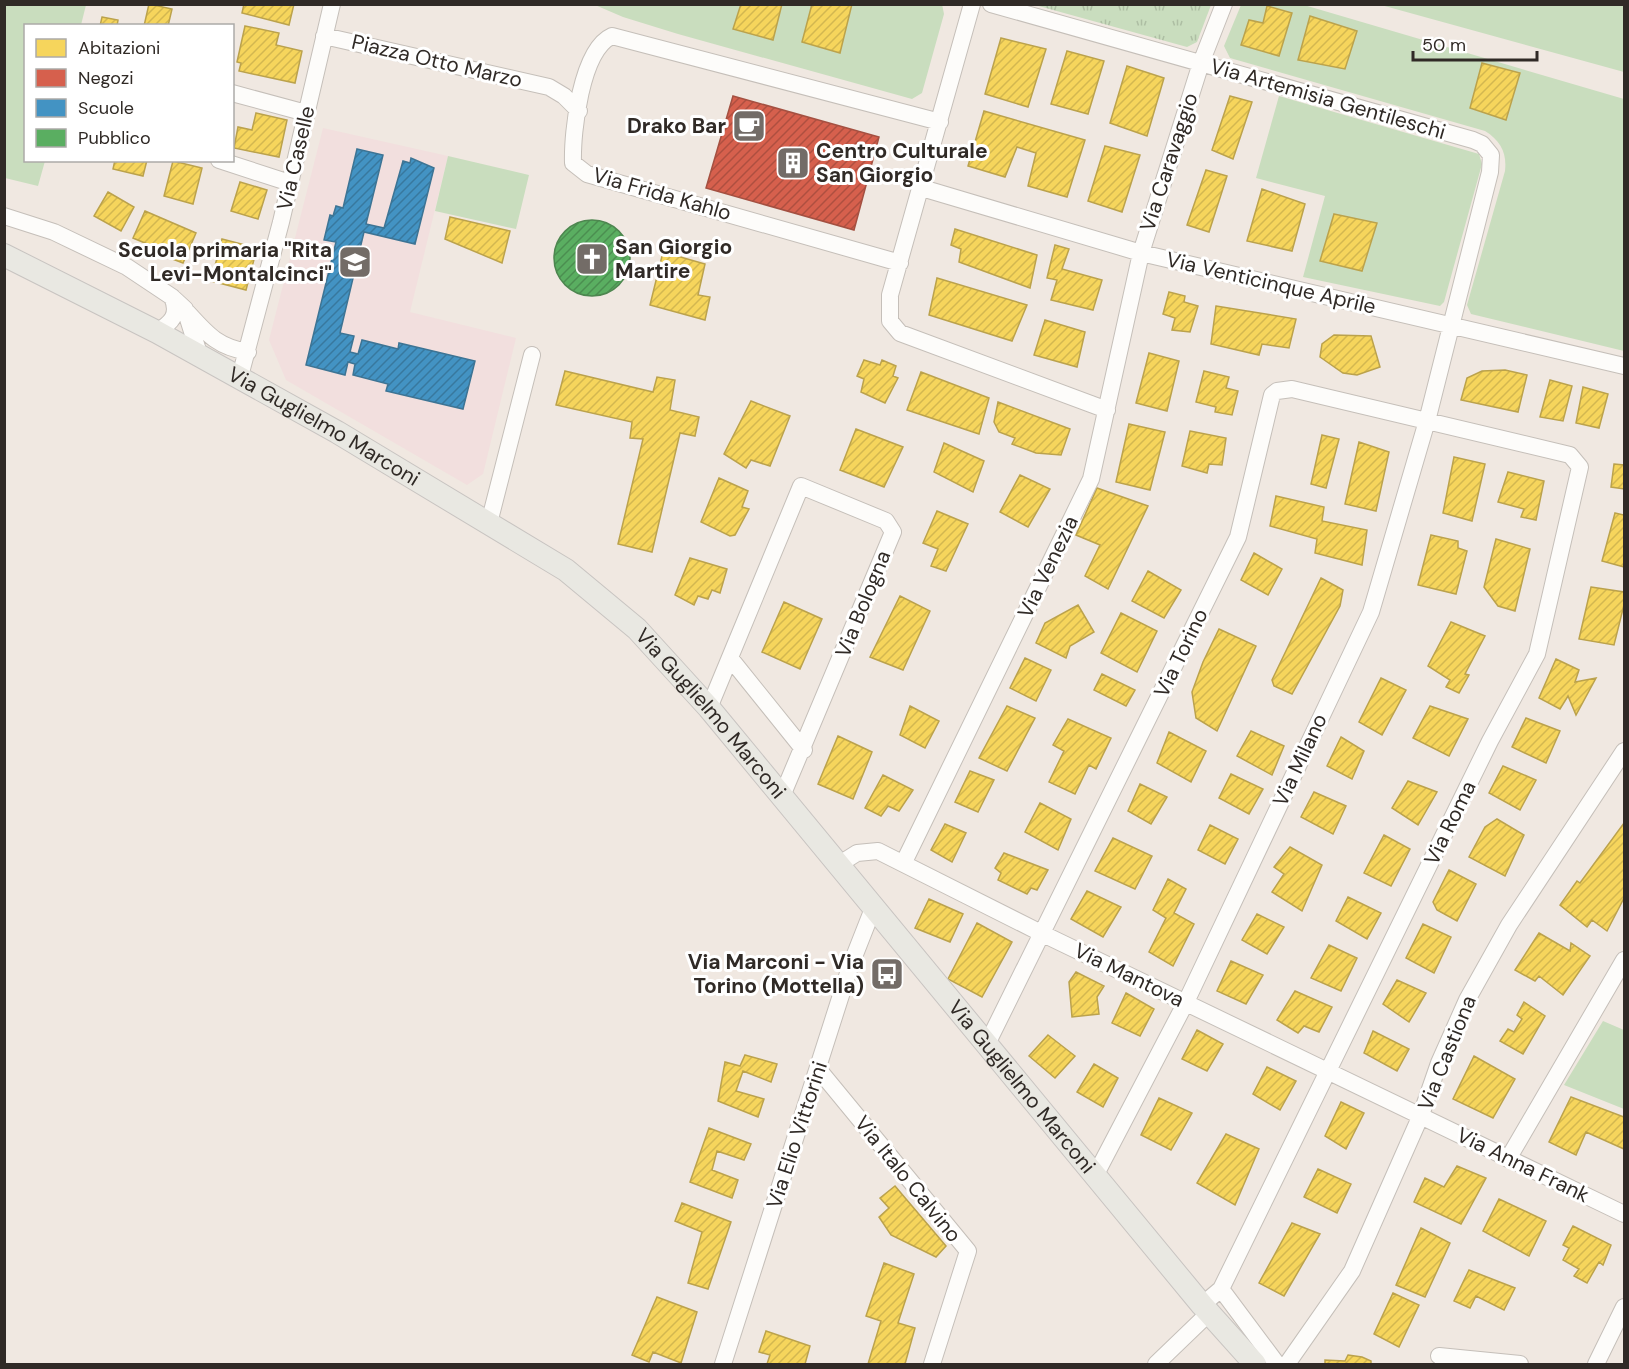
<svg xmlns="http://www.w3.org/2000/svg" width="1629" height="1369" viewBox="0 0 1629 1369" font-family="'DM Sans',sans-serif">
	<style>
		.education { fill: #f2dfde }
		.grass { fill: #c9ddbe }
		.park { fill: url(#park-tufts) }
		.homes { fill: url(#homes-hatch); stroke: #bba24c; stroke-width: 1.5 }
		.shops { fill: url(#shops-hatch); stroke: #a45041; stroke-width: 1.5 }
		.schools { fill: url(#schools-hatch); stroke: #3d7494; stroke-width: 1.5 }
		.public { fill: url(#public-hatch); stroke: #4d864f; stroke-width: 1.5 }
		.lines { fill: none; stroke-linecap: round; stroke-linejoin: round }
		.minor-casing { stroke: #c5bfb9; stroke-width: 18 }
		.major-casing { stroke: #c8c4c1; stroke-width: 24 }
		.minor { stroke: #fdfcfa; stroke-width: 16 }
		.major { stroke: #e9e8e2; stroke-width: 22 }
		.labels { text-anchor: middle; stroke-width: 6; stroke-linejoin: round; paint-order: stroke }
		.street-label { font-size: 21px; fill: #302a26; stroke: #fff }
		.poi-label { font-size: 21px; font-weight: bold; fill: #302a26; stroke: #fff; text-anchor: end }
	</style>
	<defs>
		<pattern id="park-tufts" width="24" height="20" patternUnits="userSpaceOnUse" patternTransform="scale(1.5)"><rect width="24" height="20" fill="#c9ddbe"/><path d="M3 7l-1-3M5 7V3M7 7l1-3M15 17l-1-3M17 17v-4M19 17l1-3" fill="none" stroke="#adbea3"/></pattern>
		<pattern id="homes-hatch" width="6" height="6" patternUnits="userSpaceOnUse" patternTransform="scale(1.5)"><rect width="6" height="6" fill="#f6d55c"/><path d="M-1 1l2-2M0 6l6-6M5 7l2-2" fill="none" stroke="#d3b750"/></pattern>
		<pattern id="shops-hatch" width="6" height="6" patternUnits="userSpaceOnUse" patternTransform="scale(1.5)"><rect width="6" height="6" fill="#d6604d"/><path d="M-1 1l2-2M0 6l6-6M5 7l2-2" fill="none" stroke="#ae4f40"/></pattern>
		<pattern id="schools-hatch" width="6" height="6" patternUnits="userSpaceOnUse" patternTransform="scale(1.5)"><rect width="6" height="6" fill="#4393c3"/><path d="M-1 1l2-2M0 6l6-6M5 7l2-2" fill="none" stroke="#38789e"/></pattern>
		<pattern id="public-hatch" width="6" height="6" patternUnits="userSpaceOnUse" patternTransform="scale(1.5)"><rect width="6" height="6" fill="#5aae61"/><path d="M-1 1l2-2M0 6l6-6M5 7l2-2" fill="none" stroke="#4b8e50"/></pattern>
	</defs>
	<rect width="100%" height="100%" fill="#f0e8e1"/>
	<path class="education" d="M323,128L448,156L410,312L516,338L483,474L467,485L286,380L269,340Z"/>
	<path class="grass" d="M942,4L944,14L922,93L912,99L678,34L623,17L595,5Z
		M4,5H86L81,25L26,26V160L45,161L38,186L5,178Z
		M1241,5H1304L1624,99V351L1471,314L1467,305L1505,171C1507,153 1501,141 1485,131L1230,58L1224,46Z
		M1381,5H1624V72Z
		M1279,96L1479,154L1482,164L1444,302L1440,306L1303,277L1325,196L1256,178Z
		M448,156L529,175L516,229L435,211Z
		M1603,1021L1624,1030V1109L1564,1085Z"/>
	<path class="park" d="M1035,5H1211L1197,42L1187,47Z"/>
	<path class="homes" d="M149,4L172,9L168,26H144Z
		M244,4H294L289,25L242,13Z
		M741,4H782L773,40L733,29Z
		M812,4H852L840,53L802,42Z
		M1267,6L1292,13L1279,56L1241,45L1249,20L1263,23Z
		M1310,16L1357,31L1345,69L1298,60Z
		M102,17L118,20L117,26H100Z
		M245,26L279,33L276,45L302,51L295,83L239,71L241,63L237,62Z
		M1001,38L1046,49L1028,107L985,94Z
		M1067,51L1104,61L1088,114L1051,104Z
		M1482,63L1520,73L1506,120L1470,108Z
		M1127,66L1164,78L1147,136L1110,123Z
		M1230,96L1252,102L1233,159L1212,150Z
		M984,111L1085,140L1067,197L1028,186L1036,153L1017,147L1005,177L968,166Z
		M256,113L287,120L279,157L234,148L238,127L252,130Z
		M1105,146L1140,155L1122,212L1088,201Z
		M115,160H147L143,176L113,169Z
		M173,161L202,168L193,204L164,196Z
		M1206,170L1227,176L1209,232L1187,225Z
		M240,182L267,190L258,219L231,211Z
		M1262,189L1305,204L1292,251L1247,241Z
		M108,192L134,207L121,231L94,216Z
		M145,211L196,233L183,263L162,255L164,251L133,238Z
		M1334,214L1377,223L1362,271L1320,261Z
		M450,217L510,231L502,263L445,239Z
		M955,229L1037,255L1030,288L959,262L961,249L951,245Z
		M222,239L257,248L246,290L211,281Z
		M1055,245L1069,249L1062,269L1102,280L1093,310L1051,300L1057,280L1047,278Z
		M663,252L705,264L698,295L710,297L705,320L650,305Z
		M937,278L1027,305L1012,341L929,315Z
		M1169,292L1185,296L1184,302L1198,306L1190,332L1172,330L1175,318L1163,314Z
		M1216,306L1296,319L1289,348L1262,344L1259,355L1211,344Z
		M1045,320L1085,332L1077,367L1034,355Z
		M1334,335L1371,336L1380,367L1357,375L1343,373L1320,357L1322,344Z
		M1149,353L1179,361L1167,411L1136,403Z
		M864,360L880,365L882,360L896,366L893,376L898,378L885,403L861,392L864,379L857,376Z
		M1505,370L1527,375L1518,412L1461,400L1467,378L1482,371Z
		M565,371L653,392L657,377L675,380L670,410L699,417L695,436L680,433L652,552L618,544L643,439L630,438L632,422L556,405Z
		M1204,371L1229,377L1226,388L1238,391L1232,415L1215,412L1216,407L1196,402Z
		M921,372L989,398L979,434L907,410Z
		M1550,380L1572,386L1563,421L1540,417Z
		M1583,387L1608,394L1599,428L1576,423Z
		M751,401L790,416L770,466L751,460L746,468L724,454Z
		M998,402L1070,429L1061,455L1036,453L1012,444L1015,438L999,432L994,422Z
		M1129,424L1165,432L1150,490L1116,482Z
		M856,429L903,447L884,487L840,470Z
		M1190,431L1226,438L1222,465L1209,464L1207,473L1182,466Z
		M1322,435L1339,439L1326,488L1311,484Z
		M1359,442L1389,452L1376,511L1345,504Z
		M944,443L984,461L973,492L934,472Z
		M1454,457L1485,464L1472,521L1443,513Z
		M1614,464L1624,465V489L1611,487Z
		M1508,472L1544,481L1536,520L1521,517L1524,509L1498,502Z
		M1020,475L1050,489L1028,527L1000,512Z
		M719,478L748,491L742,507L749,509L735,535L730,536L701,522Z
		M1097,488L1148,506L1108,589L1085,576L1100,545L1076,535Z
		M1276,496L1324,507L1322,521L1367,530L1362,565L1315,553L1317,539L1270,526Z
		M937,511L968,524L946,571L931,566L938,549L923,543Z
		M1615,513L1624,515V567L1602,561Z
		M1431,535L1458,541V548L1467,551L1456,594L1418,585Z
		M1496,539L1530,549L1515,611L1498,606L1484,587Z
		M1254,553L1282,569L1268,595L1241,580Z
		M690,558L727,569L720,593L712,590L708,599L698,596L694,605L675,595Z
		M1148,571L1181,590L1164,618L1132,601Z
		M1321,578L1343,590L1340,606L1292,694L1274,686L1272,680Z
		M1591,587L1624,592V605L1614,645L1579,639Z
		M900,596L930,611L903,670L870,657Z
		M784,602L822,619L800,669L762,652Z
		M1078,605L1094,632L1070,646L1066,658L1036,643L1045,623Z
		M1121,613L1157,631L1137,672L1101,653Z
		M1451,622L1485,636L1465,674L1469,675L1459,693L1446,687L1450,680L1428,666Z
		M1219,629L1256,646L1217,731L1196,718L1192,692L1203,662Z
		M1025,658L1051,670L1036,701L1010,688Z
		M1556,659L1579,670L1575,682L1596,678L1576,715L1568,696L1560,709L1539,698Z
		M1102,674L1135,690L1126,706L1094,690Z
		M1381,678L1406,690L1382,735L1359,722Z
		M910,706L939,721L925,748L900,735Z
		M1007,706L1035,718L1007,771L979,758Z
		M1430,706L1468,719L1449,756L1413,738Z
		M1526,718L1560,731L1546,763L1512,747Z
		M1068,719L1111,738L1096,769L1089,765L1075,794L1049,782L1064,751L1053,745Z
		M1251,731L1284,746L1272,775L1237,756Z
		M1169,732L1206,751L1191,782L1157,763Z
		M838,736L872,752L853,799L818,784Z
		M1341,737L1364,751L1352,779L1327,766Z
		M1503,766L1536,780L1520,810L1489,793Z
		M970,771L994,780L978,812L955,802Z
		M1231,774L1263,789L1249,814L1219,798Z
		M883,775L913,790L899,811L888,806L881,816L865,808Z
		M1408,781L1437,792L1418,825L1392,808Z
		M1140,784L1167,797L1151,824L1128,811Z
		M1314,792L1346,806L1333,834L1301,817Z
		M1040,803L1071,819L1058,850L1025,832Z
		M1497,819L1524,835L1505,876L1469,857L1485,827Z
		M1624,823V898L1607,931L1592,920L1587,927L1560,905L1577,881L1580,883Z
		M945,824L966,833L952,862L931,850Z
		M1210,825L1238,839L1225,864L1198,850Z
		M1384,835L1410,849L1391,886L1364,873Z
		M1113,838L1152,856L1135,889L1095,871Z
		M1290,847L1322,865L1302,911L1272,892L1284,874L1274,867Z
		M1004,853L1048,870L1037,890L1031,888L1027,894L998,880L1001,873L995,868Z
		M1449,870L1476,884L1457,921L1437,910L1433,902Z
		M1168,879L1186,889L1174,913L1194,924L1173,966L1149,952L1166,918L1153,910Z
		M1087,891L1121,907L1103,937L1071,919Z
		M1348,897L1381,913L1367,939L1336,921Z
		M929,899L963,914L950,942L915,928Z
		M1257,914L1284,927L1267,954L1242,940Z
		M977,923L1012,942L982,997L948,979Z
		M1423,924L1451,937L1434,973L1406,958Z
		M1539,933L1570,951L1571,943L1590,956L1563,995L1539,976L1535,981L1515,970Z
		M1329,945L1357,958L1341,991L1311,978Z
		M1231,961L1263,975L1246,1004L1217,991Z
		M1076,972L1104,986L1097,997L1099,1014L1072,1017L1069,982Z
		M1397,980L1426,993L1409,1022L1383,1004Z
		M1295,991L1332,1007L1319,1032L1304,1026L1298,1033L1277,1020Z
		M1126,993L1154,1009L1140,1036L1112,1023Z
		M1524,1002L1545,1016L1523,1054L1500,1041L1508,1029L1514,1032L1522,1019L1517,1015Z
		M1197,1030L1223,1044L1207,1071L1182,1059Z
		M1373,1031L1409,1049L1397,1071L1364,1053Z
		M1048,1035L1075,1056L1055,1078L1029,1056Z
		M745,1055L777,1064L771,1082L743,1071L736,1091L764,1099L758,1117L718,1101L725,1062L740,1066Z
		M1474,1056L1515,1079L1493,1118L1453,1099Z
		M1094,1064L1118,1078L1103,1107L1077,1092Z
		M1267,1067L1296,1081L1280,1110L1253,1094Z
		M1571,1097L1624,1117V1149L1586,1132L1576,1155L1549,1142Z
		M1159,1098L1192,1113L1171,1150L1141,1135Z
		M1341,1102L1364,1113L1346,1149L1325,1136Z
		M709,1128L751,1144L744,1160L717,1151L712,1170L738,1180L732,1198L690,1182Z
		M1226,1134L1259,1149L1235,1205L1197,1183Z
		M1457,1166L1486,1178L1461,1224L1414,1202L1425,1178L1444,1187Z
		M1318,1169L1351,1184L1337,1213L1304,1197Z
		M895,1186L946,1246L936,1257L891,1235L879,1217L889,1208L880,1198Z
		M1499,1199L1546,1221L1529,1256L1483,1231Z
		M682,1203L731,1222L708,1289L688,1283L702,1232L675,1221Z
		M1292,1223L1320,1234L1284,1296L1259,1283Z
		M1573,1226L1611,1245L1603,1265L1599,1262L1587,1283L1574,1276L1579,1269L1563,1260L1569,1248L1563,1245Z
		M1421,1228L1450,1243L1425,1297L1396,1285Z
		M884,1263L914,1274L898,1323L915,1328L905,1364H868L881,1321L866,1316Z
		M1469,1270L1515,1288L1504,1310L1476,1296L1470,1308L1454,1301Z
		M1393,1293L1419,1305L1399,1347L1374,1334Z
		M657,1297L697,1312L681,1363L653,1352L649,1362L632,1355Z
		M766,1331L810,1346L805,1364H767L770,1355L759,1352Z
		M1348,1355L1362,1357L1371,1361V1364H1325V1360L1345,1361Z"/>
	<path class="shops" d="M733,96L879,137L854,230L706,188Z"/>
	<path class="schools" d="M357,149L383,155L366,224L384,228L403,161L410,163L411,158L434,168L415,244L364,232L340,333L354,336L350,352L358,354L362,340L398,349L399,343L475,361L463,409L386,391L388,384L353,375L355,364L348,362L345,375L306,365L336,242L324,240L330,215L333,216L336,206L343,208Z"/>
	<path class="public" d="M554 258a38 38 0 1 1 76 0a38 38 0 1 1-76 0Z"/>
	<g class="lines">
		<defs>
			<path id="minor" d="M972,4L890,295V321L900,333L1107,410
				M991,4L1473,140L1482,144L1491,155L1490,172L1427,421L1371,612L1186,1002L1096,1174
				M324,36L549,87L564,96L579,111
				M232,93L306,113
				M219,160L290,183
				M922,188L1141,253L1624,366
				M4,216L54,232L127,267L172,297L185,309L200,357
				M900,263L587,174L573,163C572,132 581,50 612,36L940,122
				M188,313C208,335 218,347 248,352
				M157,332C171,323 180,315 172,297
				M239,380L281,222L332,4
				M489,523L532,355
				M730,658L804,750
				M709,708L801,486L886,521L893,532L782,796
				M904,862L1091,479L1141,253L1201,63L1224,4
				M838,865L857,853L878,851L1043,934L1624,1214
				M987,1044L1238,537L1272,395L1277,391L1292,389L1570,455L1580,467L1537,654L1490,741L1221,1289L1202,1305
				M819,1070L968,1251L932,1364
				M1508,1159L1624,960
				M1221,1289L1277,1364
				M1439,1356L1520,1364
				M723,1364L850,967L874,906
				M1156,1364L1209,1313
				M1287,1364L1352,1271L1421,1115L1439,1063L1467,1000L1509,925L1624,751
				M1596,1364L1624,1307"/>
			<g id="major">
				<path id="s1" d="M4,255L157,332L337,432L566,570L637,629L709,708L1202,1305L1255,1364"/>
			</g>
		</defs>
		<use href="#minor" class="minor-casing"/>
		<use href="#major" class="major-casing"/>
		<use href="#minor" class="minor"/>
		<use href="#major" class="major"/>
	</g>
	<defs>
		<symbol id="cafe-square" viewBox="-11 -11 22 22"><rect x="-9" y="-9" width="18" height="18" rx="4" fill="#736c67" stroke="#fff"/><path d="M-5.5-4.5H6V0H3Q3 3.5 0 3.5H-2.5Q-5.5 3.5-5.5 0ZM3-3.2v2h1.7v-2ZM-6 4.5H4V6H-6Z" fill="#fff"/></symbol>
		<symbol id="building-square" viewBox="-11 -11 22 22"><rect x="-9" y="-9" width="18" height="18" rx="4" fill="#736c67" stroke="#fff"/><path d="M-4-6H4V6H1V3H-1V6H-4ZM-2.5-4.3h1.7v1.8h-1.7ZM.8-4.3h1.7v1.8H.8ZM-2.5-1h1.7V.8h-1.7ZM.8-1h1.7V.8H.8Z" fill="#fff"/></symbol>
		<symbol id="church-square" viewBox="-11 -11 22 22"><rect x="-9" y="-9" width="18" height="18" rx="4" fill="#736c67" stroke="#fff"/><path d="M-1.2-6h2.4v3.5h3.3v2.4h-3.3V6h-2.4V-.1h-3.3v-2.4h3.3Z" fill="#fff"/></symbol>
		<symbol id="school-square" viewBox="-11 -11 22 22"><rect x="-9" y="-9" width="18" height="18" rx="4" fill="#736c67" stroke="#fff"/><path d="M0-5L7-2L0 1L-7-2ZM-4 1L0 2.5L4 1V4Q0 6-4 4Z" fill="#fff"/></symbol>
		<symbol id="bus-square" viewBox="-11 -11 22 22"><rect x="-9" y="-9" width="18" height="18" rx="4" fill="#736c67" stroke="#fff"/><path d="M-5-6H5V4H4V6H2V4H-2V6H-4V4H-5ZM-3.5-4V0h7V-4ZM-3.5 1.2v1.5H-2V1.2ZM2 1.2v1.5H3.5V1.2Z" fill="#fff"/></symbol>
	</defs>
	<g fill-rule="evenodd">
		<use href="#cafe-square" x="730" y="107" width="38" height="38"/>
		<use href="#building-square" x="774" y="144" width="38" height="38"/>
		<use href="#church-square" x="573" y="240" width="38" height="38"/>
		<use href="#school-square" x="336" y="243" width="38" height="38"/>
		<use href="#bus-square" x="868" y="955" width="38" height="38"/>
	</g>
	<g class="labels">
		<g class="street-label">
			<text transform="translate(437 61) rotate(13)" y="7">Piazza Otto Marzo</text>
			<text transform="translate(1328 99) rotate(16)" y="7">Via Artemisia Gentileschi</text>
			<text transform="translate(296 158) rotate(-77)" y="7">Via Caselle</text>
			<text transform="translate(1169 162) rotate(-72)" y="7">Via Caravaggio</text>
			<text transform="translate(662 194) rotate(16)" y="7">Via Frida Kahlo</text>
			<text transform="translate(1271 283) rotate(13)" y="7">Via Venticinque Aprile</text>
			<text dy="7" stroke="none"><textPath href="#s1" startOffset="363">Via Guglielmo Marconi</textPath></text>
			<text transform="translate(1048 567) rotate(-64)" y="7">Via Venezia</text>
			<text transform="translate(863 604) rotate(-68)" y="7">Via Bologna</text>
			<text transform="translate(1181 653) rotate(-64)" y="7">Via Torino</text>
			<text dy="7" stroke="none"><textPath href="#s1" startOffset="849">Via Guglielmo Marconi</textPath></text>
			<text transform="translate(1300 760) rotate(-65)" y="7">Via Milano</text>
			<text transform="translate(1450 823) rotate(-64)" y="7">Via Roma</text>
			<text transform="translate(1129 975) rotate(26)" y="7">Via Mantova</text>
			<text transform="translate(1447 1053) rotate(-68)" y="7">Via Castiona</text>
			<text dy="7" stroke="none"><textPath href="#s1" startOffset="1335">Via Guglielmo Marconi</textPath></text>
			<text transform="translate(797 1135) rotate(-72)" y="7">Via Elio Vittorini</text>
			<text transform="translate(1523 1165) rotate(26)" y="7">Via Anna Frank</text>
			<text transform="translate(908 1179) rotate(51)" y="7">Via Italo Calvino</text>
		</g>
		<g class="poi-label">
			<text x="726" y="133">Drako Bar</text>
			<text x="816" y="158" text-anchor="start">Centro Culturale<tspan x="816" dy="24">San Giorgio</tspan></text>
			<text x="615" y="254" text-anchor="start">San Giorgio<tspan x="615" dy="24">Martire</tspan></text>
			<text x="332" y="257">Scuola primaria "Rita<tspan x="332" dy="24">Levi-Montalcinci"</tspan></text>
			<text x="864" y="969">Via Marconi - Via<tspan x="864" dy="24">Torino (Mottella)</tspan></text>
		</g>
	</g>
	<rect width="1629" height="1369" fill="none" stroke="#302a26" stroke-width="12"/>
	<rect x="24" y="24" width="210" height="138" fill="#ffffff" stroke="#acaaa8" stroke-width="1.5"/>
	<rect x="36" y="39" width="30" height="18" fill="#f6d55c" stroke="#acaaa8" stroke-width="1.5"/>
	<text x="78" y="54" font-size="18" fill="#302a26">Abitazioni</text>
	<rect x="36" y="69" width="30" height="18" fill="#d6604d" stroke="#acaaa8" stroke-width="1.5"/>
	<text x="78" y="84" font-size="18" fill="#302a26">Negozi</text>
	<rect x="36" y="99" width="30" height="18" fill="#4393c3" stroke="#acaaa8" stroke-width="1.5"/>
	<text x="78" y="114" font-size="18" fill="#302a26">Scuole</text>
	<rect x="36" y="129" width="30" height="18" fill="#5aae61" stroke="#acaaa8" stroke-width="1.5"/>
	<text x="78" y="144" font-size="18" fill="#302a26">Pubblico</text>
	<path d="M1413 51v9h124v-9" fill="none" stroke="#302a26" stroke-width="3"/>
	<text x="1422" y="51" font-size="18" fill="#302a26" stroke="#ffffff" stroke-width="4.5" paint-order="stroke">50 m</text>
</svg>
